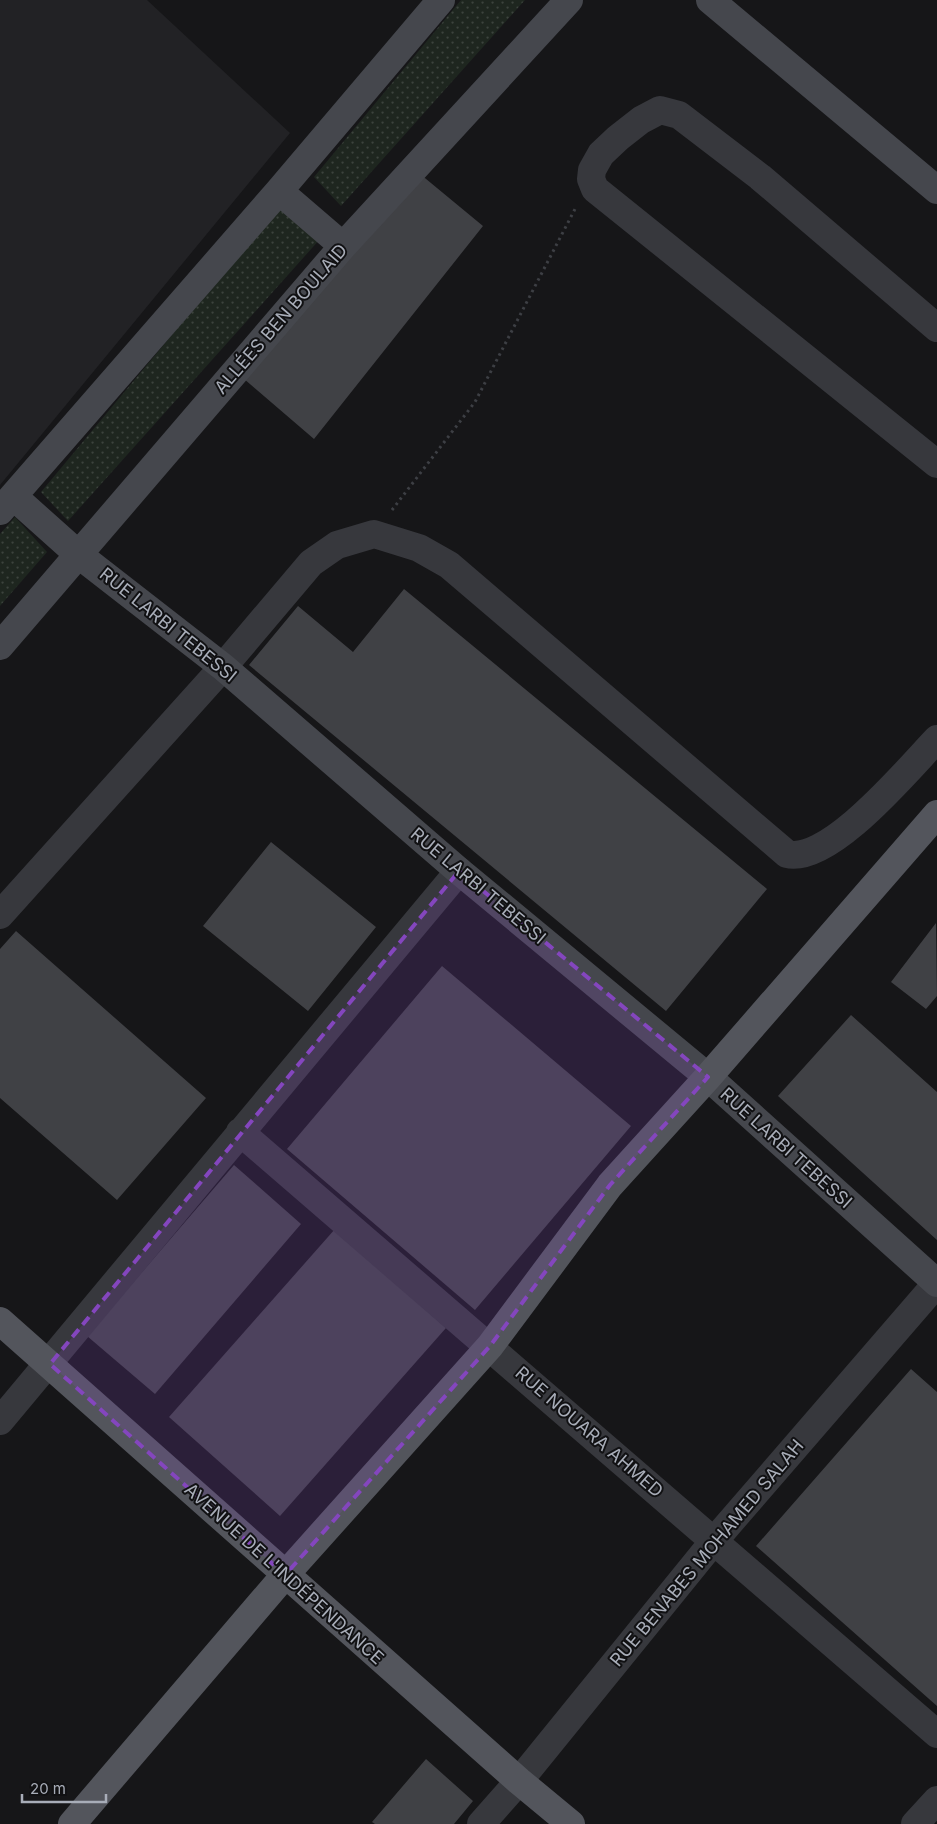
<svg xmlns="http://www.w3.org/2000/svg" width="937" height="1824" viewBox="0 0 937 1824" font-family="Inter,sans-serif">
	<style>
		.built { fill: #222225 }
		.park { fill: url(#park-dots) }
		.building { fill: #404145 }
		.lines { fill: none; stroke-linecap: round; stroke-linejoin: round }
		.path { stroke: #3d3f44; stroke-width: 3; stroke-dasharray: 2.5 4; stroke-linecap: butt }
		.street { stroke: #37383d; stroke-width: 28 }
		.secondary { stroke: #45474d; stroke-width: 28 }
		.primary { stroke: #53555c; stroke-width: 28 }
		.marked { fill: #8446be; fill-opacity: 0.2; stroke: #8446be; stroke-width: 4; stroke-dasharray: 10 6; stroke-linejoin: round }
		.labels { text-anchor: middle; stroke-width: 4; stroke-linejoin: round; paint-order: stroke }
		.street-label { font-size: 18px; fill: #a8adb8; stroke: #111113 }
	</style>
	<defs>
		<pattern id="park-dots" width="8" height="8" patternUnits="userSpaceOnUse" patternTransform="scale(1.25)"><rect width="8" height="8" fill="#1e261f"/><path d="M2 2h.1M6 6h.1" fill="none" stroke="#3c433d" stroke-width="1.8" stroke-linecap="round"/></pattern>
	</defs>
	<rect width="100%" height="100%" fill="#161618"/>
	<path class="built" d="M0,0H147L290,133L0,485Z"/>
	<path class="park" d="M461,0H525L341,206L314,177Z
		M281,204L321,238L68,521L41,492Z
		M15,517L47,552L0,606V534Z"/>
	<path class="building" d="M414,169L483,226L314,439L236,372Z
		M404,589L767,889L666,1011L249,665L298,606L353,652Z
		M271,842L376,927L308,1011L203,926Z
		M936,923L937,996L926,1009L891,982Z
		M16,931L206,1098L117,1200L0,1098V949Z
		M442,966L631,1126L475,1310L287,1149Z
		M851,1015L937,1092V1240L778,1096Z
		M234,1165L301,1224L155,1394L87,1336Z
		M335,1229L446,1328L280,1516L169,1417Z
		M911,1369L937,1392V1706L756,1546Z
		M426,1759L473,1801L454,1824H375L372,1822Z"/>
	<g class="lines">
		<path class="path" d="M392,510L475,402L575,209"/>
		<path class="street" d="M937,328L760,177L679,115L660,110L641,120L618,138L601,154L592,170L591,179L595,189L937,464
			M0,915L223,667L311,563L337,545L374,534L419,548L449,565L787,854C829,865 909,768 937,739
			M240,1132L937,1734
			M0,1421L459,871
			M481,1824L519,1781L713,1542L937,1283
			M915,1824L937,1800"/>
		<path class="secondary" d="M710,0L937,190
			M279,191L343,246
			M13,496L79,555L223,667L459,871L708,1077L937,1283
			M0,511L279,191L441,0
			M0,646L343,246L569,0"/>
		<path class="primary" d="M0,1321L519,1781L571,1824
			M72,1824L285,1575L490,1346L610,1185L708,1077L937,814"/>
	</g>
	<path class="marked" d="M459,871L708,1077L610,1185L490,1346L285,1575L50,1364Z"/>
	<g class="labels">
		<g class="street-label">
			<text transform="translate(281 319) rotate(-49)" y="6">ALLÉES BEN BOULAID</text>
			<text transform="translate(168 625) rotate(39)" y="6">RUE LARBI TEBESSI</text>
			<text transform="translate(478 886) rotate(40)" y="6">RUE LARBI TEBESSI</text>
			<text transform="translate(786 1148) rotate(42)" y="6">RUE LARBI TEBESSI</text>
			<text transform="translate(589 1432) rotate(41)" y="6">RUE NOUARA AHMED</text>
			<text transform="translate(707 1553) rotate(-50)" y="6">RUE BENABES MOHAMED SALAH</text>
			<text transform="translate(284 1574) rotate(42)" y="6">AVENUE DE L'INDÉPENDANCE</text>
		</g>
	</g>
	<path d="M22 1794v8h84v-8" fill="none" stroke="#a8adb8" stroke-width="2.5"/>
	<text x="30" y="1794" font-size="15" fill="#a8adb8" stroke="#111113" stroke-width="4" paint-order="stroke">20 m</text>
</svg>
